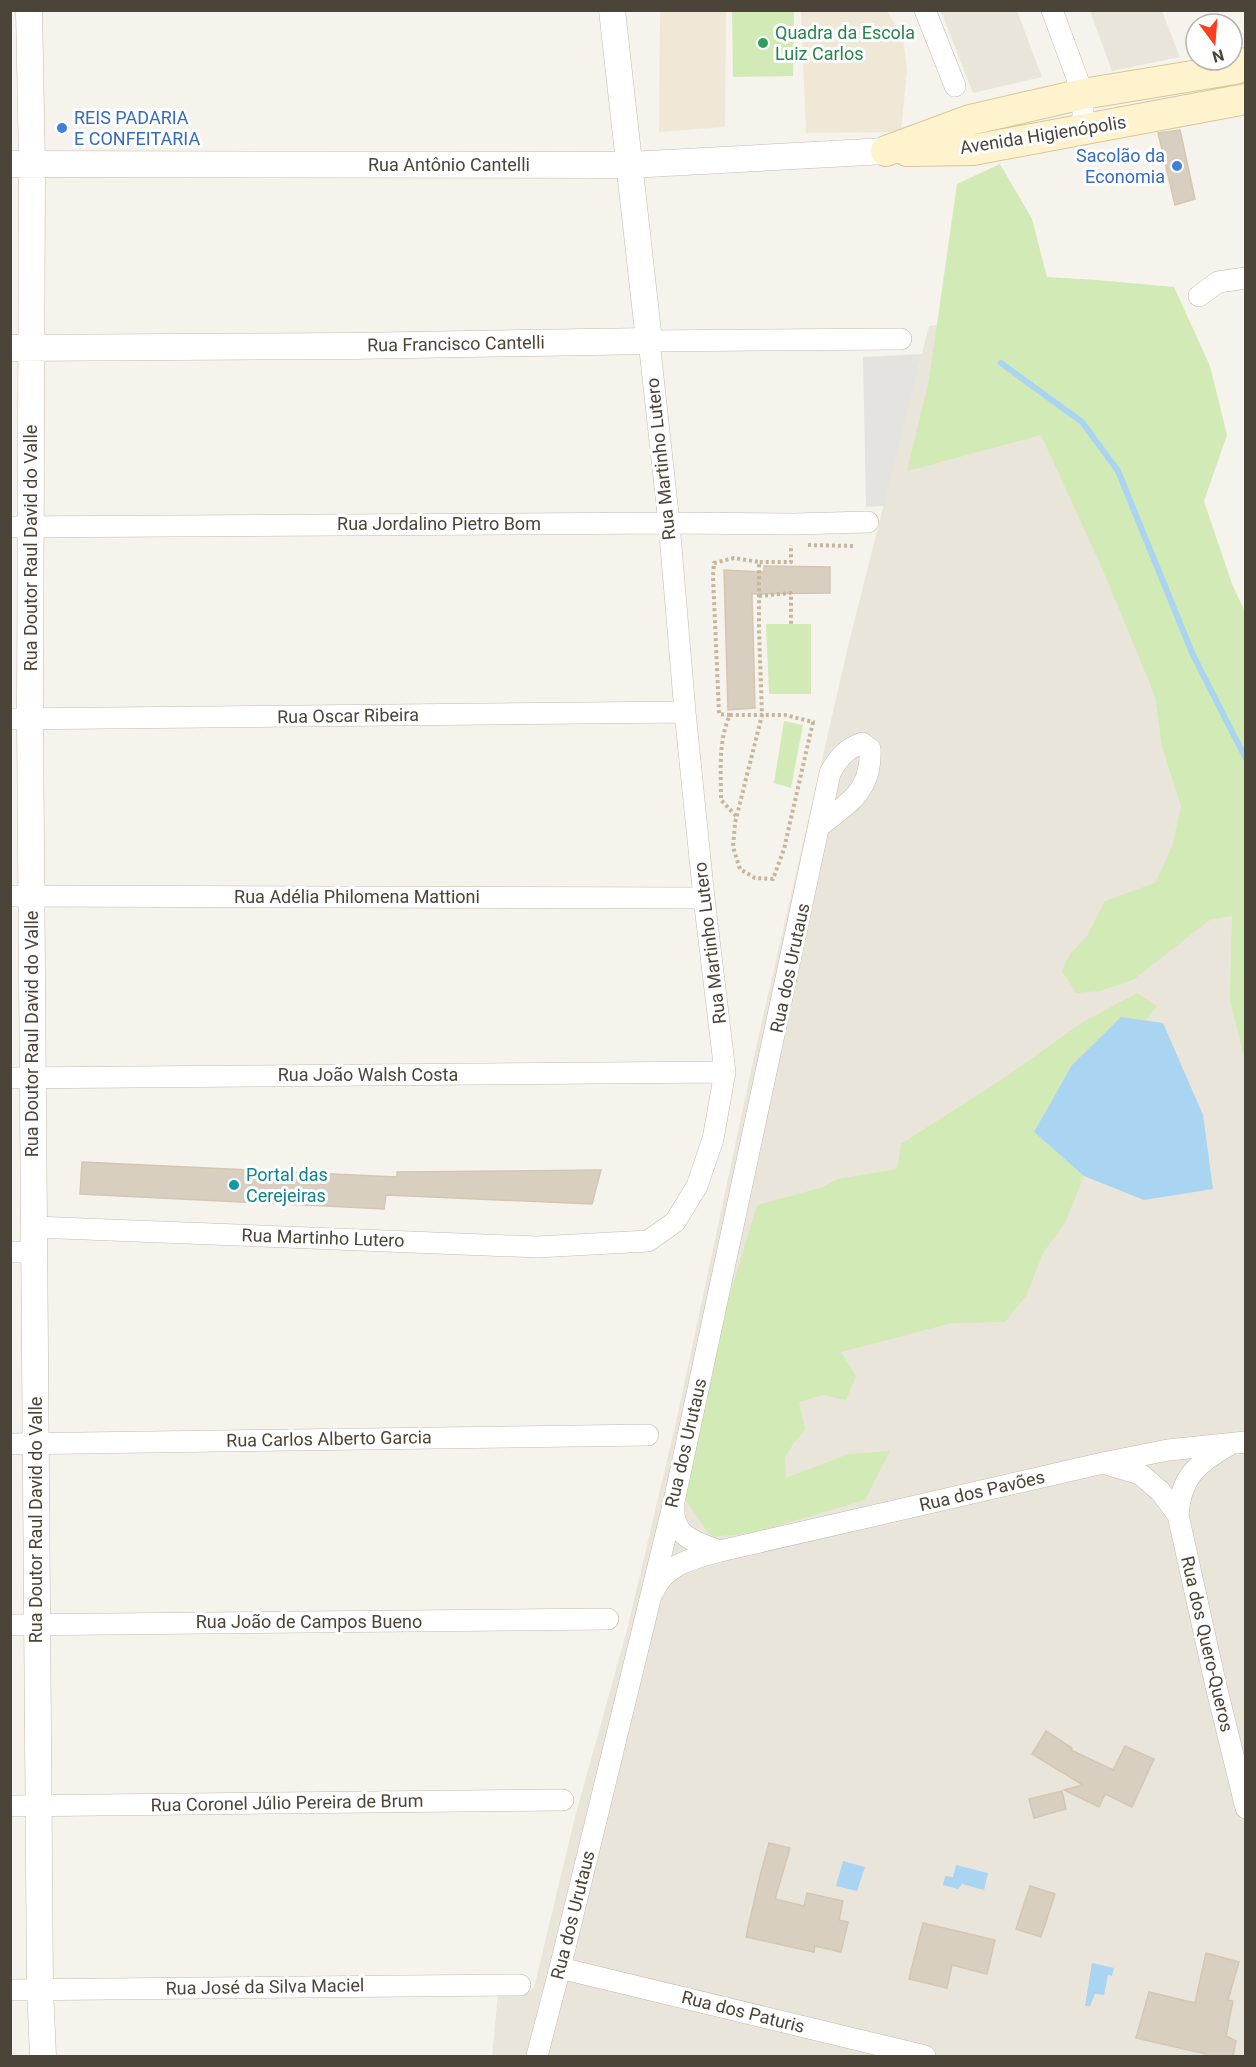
<svg xmlns="http://www.w3.org/2000/svg" width="1256" height="2067" viewBox="0 0 1256 2067" font-family="Roboto,sans-serif">
	<style>
		.residential { fill: #eae5da }
		.education { fill: #efe8d6 }
		.green { fill: #d2eab5 }
		.parking { fill: #e5e3e0 }
		.water { fill: #a9d4f2 }
		.lines { fill: none; stroke-linecap: round; stroke-linejoin: round }
		.stream { stroke: #a9d4f2; stroke-width: 6 }
		.building { fill: #d8cfc1; stroke: #d3c7b4; stroke-width: 1.5 }
		.minor-casing { stroke: #c2bbae; stroke-width: 22 }
		.tertiary-casing { stroke: #c2bbae; stroke-width: 27 }
		.secondary-casing { stroke: #d6c79b; stroke-width: 32 }
		.path { stroke: #c4b79f; stroke-width: 4; stroke-dasharray: 3 3; stroke-linecap: butt }
		.minor { stroke: #fff; stroke-width: 21 }
		.tertiary { stroke: #fff; stroke-width: 26 }
		.secondary { stroke: #fff3cd; stroke-width: 30 }
		.leisure-dot { fill: #2e9e5b; stroke: #fff; stroke-width: 2 }
		.shop-dot { fill: #3f7fe0; stroke: #fff; stroke-width: 2 }
		.culture-dot { fill: #0f9aa8; stroke: #fff; stroke-width: 2 }
		.labels { text-anchor: middle; stroke-width: 6; stroke-linejoin: round; paint-order: stroke }
		.leisure-label { font-size: 18px; fill: #27864d; stroke: #fff; text-anchor: start }
		.shop-label { font-size: 18px; fill: #366cbe; stroke: #fff; text-anchor: start }
		.street-label { font-size: 18px; fill: #4b4439; stroke: #fff }
		.culture-label { font-size: 18px; fill: #0d838f; stroke: #fff; text-anchor: start }
	</style>
	<rect width="100%" height="100%" fill="#f6f3ec"/>
	<path class="residential" d="M941,11H1017L1042,77L973,93Z
		M1090,11H1162L1180,57L1112,71Z
		M1084,306L1245,694V2056H492L498,1994H524L534,1988L575,1817L627,1630L677,1418L755,1052L849,642L929,326Z"/>
	<path class="education" d="M660,11H726L725,127L659,132Z
		M801,11H887L903,38L907,70L901,132L806,133Z"/>
	<path class="green" d="M732,11H794L793,76L733,77Z
		M1000,164L1032,219L1047,277L1097,280L1174,287L1210,366L1227,435L1204,501L1232,584L1246,614L1245,1062L1230,1000L1232,916L1211,919L1133,980L1100,991L1076,993L1062,971L1070,954L1087,936L1105,901L1155,883L1172,847L1181,806L1162,747L1155,696L1102,568L1041,435L907,471L929,380L957,184Z
		M766,624H811V694H769Z
		M784,721L803,725L791,788L774,783Z
		M1137,993L1157,1006L1146,1020L1121,1017L1072,1065L1034,1132L1084,1176L1065,1223L1043,1253L1026,1296L1005,1322L952,1323L841,1352L856,1376L846,1400L823,1395L799,1402L805,1429L793,1444L785,1458L786,1478L848,1454L890,1451L865,1500L753,1533L711,1537L683,1496L723,1318L757,1205L823,1187L837,1179L897,1169L901,1144L1007,1076L1083,1022Z"/>
	<path class="parking" d="M922,354L884,506L866,507L863,357Z"/>
	<path class="water" d="M1121,1017L1163,1023L1203,1115L1213,1189L1144,1200L1084,1176L1034,1132L1072,1065Z
		M843,1861L865,1867L857,1891L836,1886Z
		M956,1865L988,1873L984,1890L962,1884L958,1889L943,1885L945,1876L953,1877Z
		M1092,1963L1114,1968L1112,1976L1108,1975L1104,1995L1095,1994L1090,2006H1085Z"/>
	<g class="lines">
		<path class="stream" d="M1001,363L1082,422L1118,471L1193,655L1246,759"/>
	</g>
	<path class="building" d="M1180,130L1195,199L1175,205L1158,133Z
		M764,566L830,567V593L752,594L755,708L728,710L724,570L764,572Z
		M82,1162L397,1177V1172L601,1170L592,1204L386,1195L384,1209L80,1194Z
		M1046,1731L1072,1748L1071,1750L1113,1770L1125,1746L1154,1759L1132,1807L1105,1794L1099,1807L1064,1790L1083,1785L1032,1754Z
		M1062,1791L1066,1809L1034,1818L1029,1799Z
		M769,1843L790,1848L775,1899L804,1906L807,1893L843,1901L839,1920L848,1922L841,1952L815,1946L814,1952L746,1937L759,1880Z
		M1030,1886L1055,1894L1041,1937L1016,1929Z
		M923,1923L995,1940L987,1974L952,1965L947,1988L909,1979Z
		M1206,1953L1239,1962L1228,2000L1233,2001L1226,2036L1236,2041L1233,2056H1206V2054L1136,2038L1149,1992L1195,2003Z"/>
	<g class="lines">
		<defs>
			<path id="minor" d="M925,10L955,86
				M1052,10L1083,94V130
				M1199,296L1218,282L1246,278
				M10,527L669,523L794,524L868,522
				M10,719L685,712
				M10,896L704,898
				M10,1078L725,1072
				M34,1227L537,1247L648,1241L675,1222L697,1186L713,1139L725,1072L704,898L685,712L669,523L649,341L901,339
				M10,1252H34
				M10,1444L648,1435
				M1106,1464L1140,1474L1160,1491L1178,1515L1216,1686L1246,1808
				M674,1507C671,1536 697,1543 720,1551L1103,1463L1168,1450L1246,1442
				M1178,1515C1180,1478 1198,1462 1229,1445
				M654,1590C666,1564 694,1558 720,1551
				M10,1625L608,1619
				M10,1806L563,1800
				M560,1968L925,2056
				M10,1990L520,1985
				M537,2056L560,1968L675,1497L830,773C838,758 846,749 862,743L870,749C872,790 850,802 821,825"/>
			<path id="tertiary" d="M29,10L32,164L30,719L40,1989L43,2056
				M10,164L629,165L886,151
				M10,348L352,346L649,341L612,10"/>
			<path id="secondary" d="M886,151L970,120L1083,94L1235,69L1246,63
				M907,151L973,150L1246,99"/>
		</defs>
		<use href="#minor" class="minor-casing"/>
		<use href="#tertiary" class="tertiary-casing"/>
		<use href="#secondary" class="secondary-casing"/>
		<path class="path" d="M808,545L853,546
			M759,596L791,593V624
			M730,715L719,714L713,576L714,563L734,558L759,562
			M736,816L721,800C721,772 718,740 730,715H785L813,722L784,849L773,879L755,878L740,869L733,847L735,823L762,715L759,629V562H791V545"/>
		<use href="#minor" class="minor"/>
		<use href="#tertiary" class="tertiary"/>
		<use href="#secondary" class="secondary"/>
	</g>
	<circle class="leisure-dot" cx="763" cy="43" r="6"/>
	<g class="shop-dot">
		<circle cx="62" cy="128" r="6"/>
		<circle cx="1177" cy="166" r="6"/>
	</g>
	<circle class="culture-dot" cx="234" cy="1185" r="6"/>
	<g class="labels">
		<g class="leisure-label">
			<text x="775" y="39">Quadra da Escola<tspan x="775" dy="21">Luiz Carlos</tspan></text>
		</g>
		<g class="shop-label">
			<text x="74" y="124">REIS PADARIA<tspan x="74" dy="21">E CONFEITARIA</tspan></text>
			<text x="1165" y="162" text-anchor="end">Sacolão da<tspan x="1165" dy="21">Economia</tspan></text>
		</g>
		<g class="street-label">
			<text transform="translate(1043 135) rotate(-9)" y="6">Avenida Higienópolis</text>
			<text x="449" y="171">Rua Antônio Cantelli</text>
			<text transform="translate(456 344) rotate(-1)" y="6">Rua Francisco Cantelli</text>
			<text transform="translate(661 459) rotate(-96)" y="6">Rua Martinho Lutero</text>
			<text x="439" y="530">Rua Jordalino Pietro Bom</text>
			<text transform="translate(31 548) rotate(-90)" y="6">Rua Doutor Raul David do Valle</text>
			<text transform="translate(348 716) rotate(-1)" y="6">Rua Oscar Ribeira</text>
			<text x="357" y="903">Rua Adélia Philomena Mattioni</text>
			<text transform="translate(710 943) rotate(-97)" y="6">Rua Martinho Lutero</text>
			<text transform="translate(790 968) rotate(-78)" y="6">Rua dos Urutaus</text>
			<text transform="translate(32 1034) rotate(-90)" y="6">Rua Doutor Raul David do Valle</text>
			<text x="368" y="1081">Rua João Walsh Costa</text>
			<text transform="translate(323 1238) rotate(2)" y="6">Rua Martinho Lutero</text>
			<text transform="translate(329 1439) rotate(-1)" y="6">Rua Carlos Alberto Garcia</text>
			<text transform="translate(686 1443) rotate(-77)" y="6">Rua dos Urutaus</text>
			<text transform="translate(982 1491) rotate(-13)" y="6">Rua dos Pavões</text>
			<text transform="translate(36 1520) rotate(-90)" y="6">Rua Doutor Raul David do Valle</text>
			<text x="309" y="1628">Rua João de Campos Bueno</text>
			<text transform="translate(1207 1644) rotate(77)" y="6">Rua dos Quero-Queros</text>
			<text transform="translate(287 1803) rotate(-1)" y="6">Rua Coronel Júlio Pereira de Brum</text>
			<text transform="translate(573 1915) rotate(-76)" y="6">Rua dos Urutaus</text>
			<text transform="translate(265 1987) rotate(-1)" y="6">Rua José da Silva Maciel</text>
			<text transform="translate(743 2012) rotate(14)" y="6">Rua dos Paturis</text>
		</g>
		<g class="culture-label">
			<text x="246" y="1181">Portal das<tspan x="246" dy="21">Cerejeiras</tspan></text>
		</g>
	</g>
	<rect width="1256" height="2067" fill="none" stroke="#4b4439" stroke-width="24"/>
	<g transform="translate(1214 42) rotate(164)"><circle r="28" fill="#ffffff" stroke="#b7b4b0" stroke-width="1.5"/>
	<path d="M0-4.5L10 22L0 15L-10 22Z" fill="#fc3f1d"/>
	<text y="-9" font-size="16" font-weight="bold" text-anchor="middle" fill="#4b4439">N</text>
	</g>
</svg>
